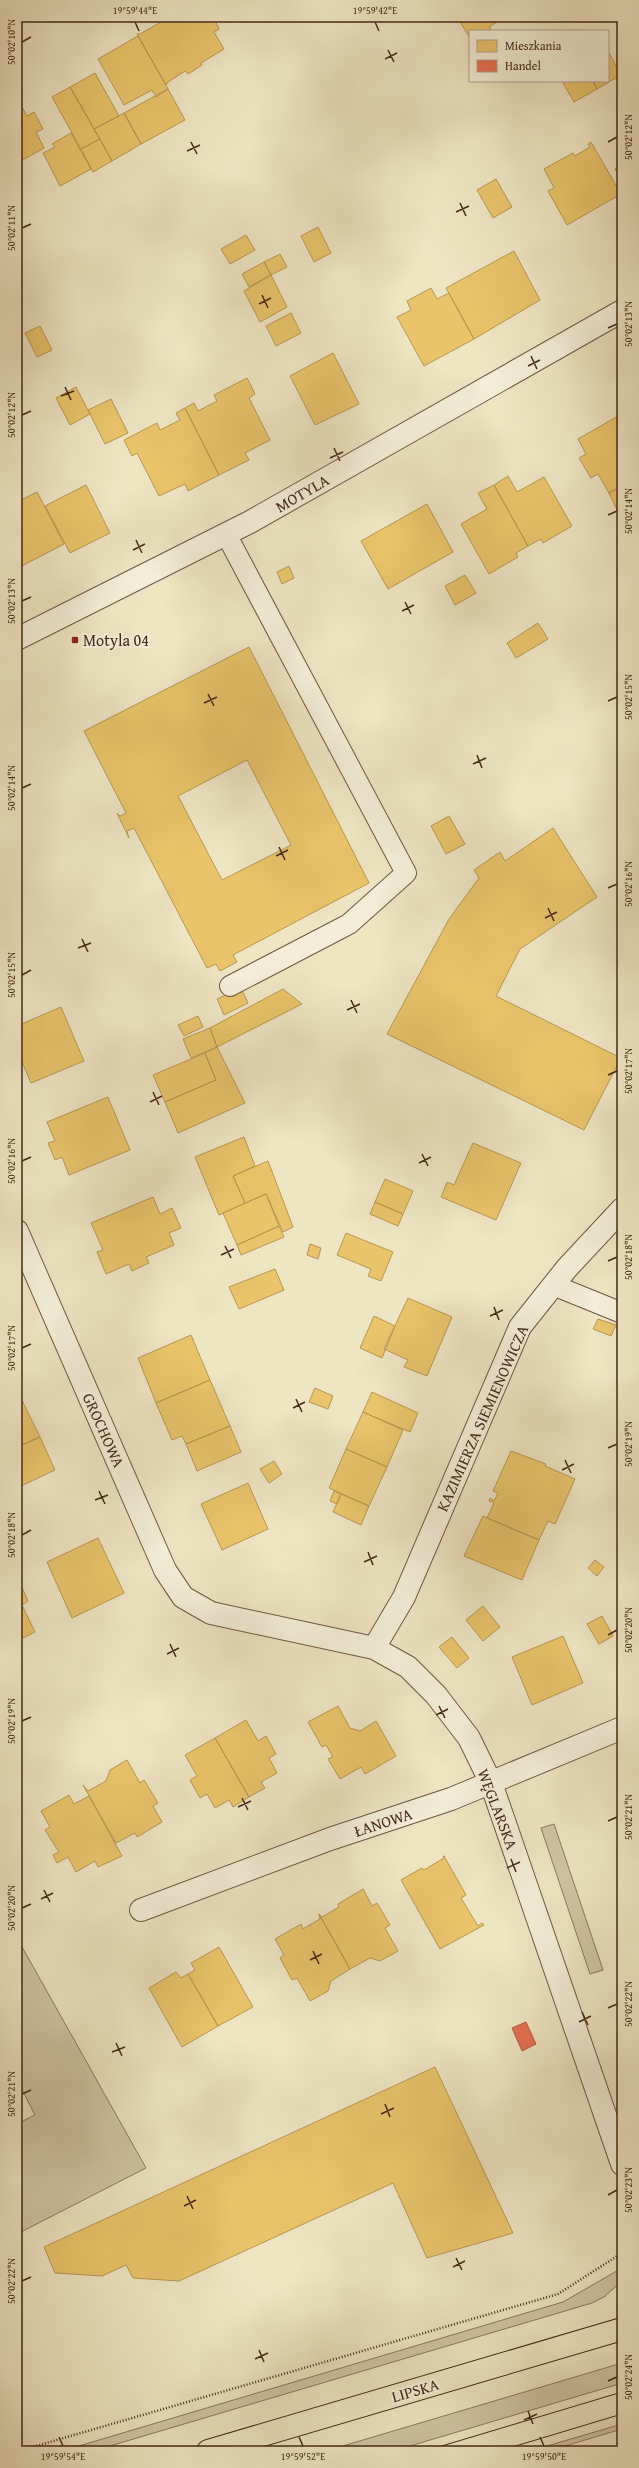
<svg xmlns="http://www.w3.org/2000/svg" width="639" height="2468" viewBox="0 0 639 2468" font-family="'Gentium Book Plus',serif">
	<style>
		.green { fill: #d1c5a6; stroke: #8b765f }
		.homes { fill: #e9c46a; stroke: #b89551; fill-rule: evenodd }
		.shops { fill: #e76f51; stroke: #b65940 }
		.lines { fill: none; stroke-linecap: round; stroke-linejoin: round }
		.lane-casing { stroke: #6f5643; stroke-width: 22 }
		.street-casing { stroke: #6f5643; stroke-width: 24 }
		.primary-casing { stroke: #452718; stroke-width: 24 }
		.path { stroke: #452718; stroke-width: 2.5; stroke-dasharray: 1 2; stroke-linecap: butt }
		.lane { stroke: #f4eed8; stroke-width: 20 }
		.street { stroke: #f4eed8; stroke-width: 22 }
		.primary { stroke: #eee5c3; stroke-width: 22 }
		.tram { stroke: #452718; stroke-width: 1 }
		.ticks { fill: none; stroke: #452718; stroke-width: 1.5 }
		.poi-dot { fill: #8f2418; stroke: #f4eed8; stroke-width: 1.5 }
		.labels { text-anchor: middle; stroke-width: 4; stroke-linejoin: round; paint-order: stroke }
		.street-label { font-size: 16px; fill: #452718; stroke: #f4eed8 }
		.poi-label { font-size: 16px; fill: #452718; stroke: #f4eed8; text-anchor: start }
		.neatline { fill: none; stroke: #452718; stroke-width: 1.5 }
		.ticks-label { font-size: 10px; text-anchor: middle; fill: #452718 }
	</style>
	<rect width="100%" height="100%" fill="#eee5c3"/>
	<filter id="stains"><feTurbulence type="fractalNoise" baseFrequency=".005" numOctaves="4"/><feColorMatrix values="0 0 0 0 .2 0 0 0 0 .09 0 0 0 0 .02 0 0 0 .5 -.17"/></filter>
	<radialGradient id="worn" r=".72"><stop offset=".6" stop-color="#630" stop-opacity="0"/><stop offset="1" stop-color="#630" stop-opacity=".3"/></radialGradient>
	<path class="green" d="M554,1824L603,1970L590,1974L541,1828Z
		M17,1938L146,2168L17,2234V2124L35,2115L17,2080Z
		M622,2268V2281L604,2297L592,2303L93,2451H62L563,2302Z
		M622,2363V2383L619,2384L393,2451H326Z
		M622,2424V2429L548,2451H530Z"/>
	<path class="homes" d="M161,17H215L214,18L219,29L214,32L224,49L201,63L202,65L188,74L185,71L168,82L166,85L137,34H140L163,21Z
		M457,17H506L489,27L492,31H470V38Z
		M138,36L168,89L156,97L152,90L124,105L98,59Z
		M608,51L621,75L597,89L593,81H608Z
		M95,73L119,116L94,129L70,87Z
		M566,81H593L597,89L574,102L563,83Z
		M70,87L100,139L81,149L52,97Z
		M168,89L185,120L141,144L124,113Z
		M17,98L27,116L34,112L43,129L36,132L44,148L17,163Z
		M124,113L141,144L112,161L94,129Z
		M71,133L91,169L60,186L43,153L55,147L52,144Z
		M100,139L112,161L93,172L81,149Z
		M591,142L621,194L567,225L548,191L554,188L544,169L573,153L575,156L590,147L588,144Z
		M622,164V181L615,169Z
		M496,179L512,207L493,218L477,190Z
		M318,227L331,253L314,262L301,236Z
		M246,235L255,250L230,264L221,249Z
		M514,251L540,300L474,339L446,288Z
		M280,254L287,267L271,275L264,262Z
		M264,262L271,275L249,287L242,274Z
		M271,275L287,307L260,322L244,291Z
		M431,288L437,299L449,293L474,339L424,366L397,317L411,310L407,301Z
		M291,313L301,333L276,346L266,326Z
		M40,326L52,350L37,357L25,333Z
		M333,353L359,404L315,425L290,376Z
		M247,378L255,394L249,398L270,440L245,453L249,460L219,475L185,408L194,403L198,411L217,401L214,395Z
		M76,387L90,414L70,425L56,398Z
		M111,399L128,433L105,444L88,410Z
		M185,408L219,475L188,491L185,484L159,496L137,453L132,456L124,440L157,423L160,430L180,420L176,413Z
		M618,416L622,423V486L609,493L598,474L591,478L579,458L586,454L578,439Z
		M508,476L517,492L544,477L572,526L543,543L541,539L528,546L494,485Z
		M86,485L110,533L70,553L45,506Z
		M494,485L528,546L516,553L518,557L489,574L461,524L487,509L478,493Z
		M622,486V520L609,493Z
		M37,492L64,544L18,568L17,502Z
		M427,504L453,552L388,589L361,541Z
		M289,566L294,578L282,584L277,572Z
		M465,575L476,593L455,605L445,586Z
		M538,623L548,639L516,658L507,643Z
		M249,647L369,883L233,955L237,962L220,971L216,964L207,968L134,828L127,831L129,838L117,813L120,816L126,813L84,731ZM247,760L291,845L222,880L178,796Z
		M449,816L465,844L446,854L431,826Z
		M553,828L597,897L520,949L496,996L621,1058L584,1130L387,1034L449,919L479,878L474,870L500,852L505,861Z
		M241,988L248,1003L224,1015L217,999Z
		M283,989L302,1004L217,1047L210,1028Z
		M61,1007L84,1061L31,1083L17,1050V1026Z
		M198,1016L203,1027L184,1036L178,1025Z
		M210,1028L217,1047L191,1058L183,1039Z
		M217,1047L245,1103L178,1133L165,1102L216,1080L205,1053Z
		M205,1053L216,1080L165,1102L153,1075Z
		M108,1097L130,1150L69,1175L62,1157L55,1160L48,1143L55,1141L47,1122Z
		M244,1137L255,1166L233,1176L245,1203L219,1215L195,1157Z
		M473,1143L521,1163L496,1220L441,1197L447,1182L454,1185Z
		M268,1161L293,1227L283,1232L266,1194L245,1203L233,1176Z
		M385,1179L413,1191L403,1214L375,1202Z
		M266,1194L279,1226L237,1245L223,1213Z
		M153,1197L160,1214L172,1208L181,1228L169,1233L174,1245L146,1257L149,1263L132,1271L129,1264L106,1274L97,1252L103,1250L91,1223Z
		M375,1202L403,1214L398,1226L370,1214Z
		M279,1226L284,1237L241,1255L237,1245Z
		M346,1233L393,1252L381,1281L368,1276L371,1269L337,1255Z
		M310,1244L321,1248L318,1259L307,1255Z
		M275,1269L284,1290L239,1309L229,1287Z
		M408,1298L452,1317L427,1376L404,1367L408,1360L384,1349Z
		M374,1316L395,1326L382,1358L360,1348Z
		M598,1319L616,1325L611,1336L593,1329Z
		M191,1335L210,1380L156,1403L138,1358Z
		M210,1380L230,1426L186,1444L182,1436L172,1440L156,1403Z
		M315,1388L333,1396L328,1409L309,1402Z
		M17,1390L40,1437L17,1447Z
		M372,1392L418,1413L410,1432L363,1412Z
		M363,1412L403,1430L387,1467L346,1449Z
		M230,1426L241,1452L197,1471L186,1444Z
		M40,1437L55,1470L17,1488V1447Z
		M346,1449L387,1467L369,1506L329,1488Z
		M511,1451L546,1464L545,1466L575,1479L555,1524L548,1521L539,1540L487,1518L494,1503L489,1501L490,1498L494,1501L498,1493L493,1491Z
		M274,1461L282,1474L269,1483L260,1469Z
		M248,1483L268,1529L222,1550L201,1504Z
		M334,1491L341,1494L337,1504L330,1501Z
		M341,1494L369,1506L361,1525L333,1512Z
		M483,1516L539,1540L522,1580L464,1556Z
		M98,1538L124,1593L72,1618L47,1562Z
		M595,1560L604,1567L597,1576L588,1568Z
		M21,1585L28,1601L22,1605L35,1632L17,1641V1587Z
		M483,1606L500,1627L483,1641L466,1620Z
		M602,1616L613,1636L599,1644L587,1624Z
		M563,1636L583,1683L532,1705L512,1657Z
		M452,1637L469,1658L457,1668L439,1647Z
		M338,1706L350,1728L360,1731L376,1721L396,1756L365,1774L361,1767L340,1779L328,1759L333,1757L326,1745L322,1747L308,1722Z
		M246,1720L258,1741L266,1736L276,1754L269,1758L277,1773L261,1782L265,1788L249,1797L215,1738Z
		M215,1738L249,1797L233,1807L229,1800L215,1808L207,1794L200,1798L190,1780L197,1776L185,1755Z
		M127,1760L140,1783L144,1780L158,1803L153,1806L162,1822L137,1837L135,1833L116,1843L83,1785L88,1791L106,1781L110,1770Z
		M69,1795L74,1804L89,1796L122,1856L98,1867L95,1861L76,1872L68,1857L57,1863L53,1855L59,1852L45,1830L50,1827L41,1811Z
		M443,1856H444L466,1895L461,1898L478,1926L482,1923L484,1925L440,1949L401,1880L422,1868L424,1870L444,1858Z
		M363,1889L372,1906L377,1903L390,1925L385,1928L398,1951L380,1961L370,1958L350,1969L319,1914L322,1917L339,1907L338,1904Z
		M319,1914L350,1969L331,1981L328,1991L310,2001L297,1978L292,1980L280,1958L284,1955L275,1939L301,1924L303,1929L320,1919Z
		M219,1947L253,2007L218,2026L188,1974L195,1970L191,1963Z
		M176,1972L181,1978L188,1974L218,2026L182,2047L149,1988Z
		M435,2067L513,2233L427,2258L393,2183L179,2281L133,2278L126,2265L102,2276L55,2273L44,2247Z
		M17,2099L23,2110L17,2114Z"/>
	<path class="shops" d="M526,2022L536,2044L522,2051L512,2028Z"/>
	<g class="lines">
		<defs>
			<path id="lane" d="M226,534L406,873L349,924L230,986
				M553,1285L622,1313"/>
			<path id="street" d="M17,639L250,522L622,311
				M17,1231L165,1570L183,1597L211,1613L374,1648L408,1667L436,1695L469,1738L491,1783L622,2164
				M374,1648L404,1597L520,1327L567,1268L622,1209
				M141,1910L330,1839L451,1799L622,1728"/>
			<path id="primary" d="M208,2451L622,2329"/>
		</defs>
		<use href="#lane" class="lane-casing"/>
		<use href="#street" class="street-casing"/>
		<use href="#primary" class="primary-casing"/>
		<path class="path" d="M19,2451L558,2294L622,2253"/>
		<use href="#lane" class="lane"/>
		<use href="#street" class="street"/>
		<use href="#primary" class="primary"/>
		<path class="tram" d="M425,2451L622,2392
			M499,2451L622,2414"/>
	</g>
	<path class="ticks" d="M135,22L139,31M375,22L379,31M22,42L31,37M388,50L394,62M385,59L397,53M191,142L197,154M608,142L617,137M187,151L200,145M460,203L466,216M456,212L469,206M22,228L31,224M262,295L268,308M259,304L271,298M608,328L617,324M531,356L537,369M528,366L540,360M65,387L71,400M61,396L74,391M22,415L31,411M334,448L340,461M330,458L343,452M608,515L617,511M136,540L142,553M133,550L145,544M22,601L31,597M405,602L411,614M402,611L414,605M208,694L214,706M608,701L617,697M204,703L217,697M477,755L482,768M473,764L486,758M22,788L31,784M279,847L285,860M276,856L288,850M608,888L617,884M548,908L554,921M545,918L557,912M82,939L88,952M78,948L91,943M22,975L31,970M351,1000L357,1013M347,1010L360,1004M608,1075L617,1071M153,1092L159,1105M150,1102L162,1096M422,1154L428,1166M22,1161L31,1157M419,1163L431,1157M225,1246L231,1258M221,1255L234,1249M608,1261L617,1257M494,1307L499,1320M490,1316L503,1310M22,1348L31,1344M296,1399L302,1412M293,1408L305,1402M608,1448L617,1444M565,1460L571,1473M562,1470L574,1464M99,1491L105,1504M95,1500L108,1495M22,1535L31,1530M368,1552L373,1565M364,1562L377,1556M608,1635L617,1630M170,1644L176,1657M167,1654L179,1648M439,1706L445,1718M436,1715L448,1709M22,1721L31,1717M242,1798L248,1810M238,1807L251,1801M608,1821L617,1817M511,1859L516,1872M507,1868L520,1862M44,1890L50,1902M41,1899L53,1893M22,1908L31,1904M313,1951L319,1964M310,1960L322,1954M608,2008L617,2004M582,2012L588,2025M579,2022L591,2016M116,2043L122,2056M112,2052L125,2047M22,2094L31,2090M385,2104L390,2117M381,2114L394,2108M608,2195L617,2190M187,2196L193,2209M184,2206L196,2200M456,2258L462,2270M453,2267L465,2261M22,2281L31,2277M259,2350L264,2362M255,2359L268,2353M608,2381L617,2377M528,2411L533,2424M524,2420L537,2414M59,2437L63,2446M299,2437L303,2446M540,2437L544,2446"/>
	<rect class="poi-dot" x="71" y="636" width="8" height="8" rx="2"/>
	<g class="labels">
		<g class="street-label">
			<text transform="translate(302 493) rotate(-30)" y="6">MOTYLA</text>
			<text transform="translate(482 1418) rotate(-66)" y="6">KAZIMIERZA SIEMIENOWICZA</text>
			<text transform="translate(104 1430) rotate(66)" y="6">GROCHOWA</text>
			<text transform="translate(498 1809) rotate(69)" y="6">WĘGLARSKA</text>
			<text transform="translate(383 1822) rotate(-18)" y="6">ŁANOWA</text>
			<text transform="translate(415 2390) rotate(-16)" y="6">LIPSKA</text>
		</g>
		<g class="poi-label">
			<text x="83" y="646">Motyla 04</text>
		</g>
	</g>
	<rect width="639" height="2468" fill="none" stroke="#eee5c3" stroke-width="44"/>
	<rect x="469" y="30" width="140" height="52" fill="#f4eed8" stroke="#ae9e8b"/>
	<rect x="477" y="40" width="20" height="12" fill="#e9c46a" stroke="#ae9e8b"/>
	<text x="505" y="50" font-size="12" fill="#452718">Mieszkania</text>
	<rect x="477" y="60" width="20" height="12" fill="#e76f51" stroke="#ae9e8b"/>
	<text x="505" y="70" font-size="12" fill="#452718">Handel</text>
	<rect x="22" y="22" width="595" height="2424" class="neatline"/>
	<g class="ticks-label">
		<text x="135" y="14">19°59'44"E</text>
		<text x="375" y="14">19°59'42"E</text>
		<text transform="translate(11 42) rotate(-90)" y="4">50°02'10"N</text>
		<text transform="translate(628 137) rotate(-90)" y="4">50°02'12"N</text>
		<text transform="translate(11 228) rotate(-90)" y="4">50°02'11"N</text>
		<text transform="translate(628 324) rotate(-90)" y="4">50°02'13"N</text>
		<text transform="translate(11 415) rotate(-90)" y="4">50°02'12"N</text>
		<text transform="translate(628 511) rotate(-90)" y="4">50°02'14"N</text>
		<text transform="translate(11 601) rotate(-90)" y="4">50°02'13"N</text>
		<text transform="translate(628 697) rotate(-90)" y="4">50°02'15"N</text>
		<text transform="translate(11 788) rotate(-90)" y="4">50°02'14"N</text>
		<text transform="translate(628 884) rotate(-90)" y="4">50°02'16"N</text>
		<text transform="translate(11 975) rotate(-90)" y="4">50°02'15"N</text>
		<text transform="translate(628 1071) rotate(-90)" y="4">50°02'17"N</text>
		<text transform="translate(11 1161) rotate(-90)" y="4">50°02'16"N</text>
		<text transform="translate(628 1257) rotate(-90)" y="4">50°02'18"N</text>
		<text transform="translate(11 1348) rotate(-90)" y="4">50°02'17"N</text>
		<text transform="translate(628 1444) rotate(-90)" y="4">50°02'19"N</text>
		<text transform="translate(11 1535) rotate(-90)" y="4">50°02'18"N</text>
		<text transform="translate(628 1630) rotate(-90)" y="4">50°02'20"N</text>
		<text transform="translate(11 1721) rotate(-90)" y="4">50°02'19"N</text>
		<text transform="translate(628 1817) rotate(-90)" y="4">50°02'21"N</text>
		<text transform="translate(11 1908) rotate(-90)" y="4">50°02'20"N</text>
		<text transform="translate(628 2004) rotate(-90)" y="4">50°02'22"N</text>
		<text transform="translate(11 2094) rotate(-90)" y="4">50°02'21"N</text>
		<text transform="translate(628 2190) rotate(-90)" y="4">50°02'23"N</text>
		<text transform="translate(11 2281) rotate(-90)" y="4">50°02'22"N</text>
		<text transform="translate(628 2377) rotate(-90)" y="4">50°02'24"N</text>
		<text x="63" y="2460">19°59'54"E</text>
		<text x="303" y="2460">19°59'52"E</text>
		<text x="544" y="2460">19°59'50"E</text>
	</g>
	<rect width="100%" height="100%" filter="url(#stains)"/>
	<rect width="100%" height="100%" fill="url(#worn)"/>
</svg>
